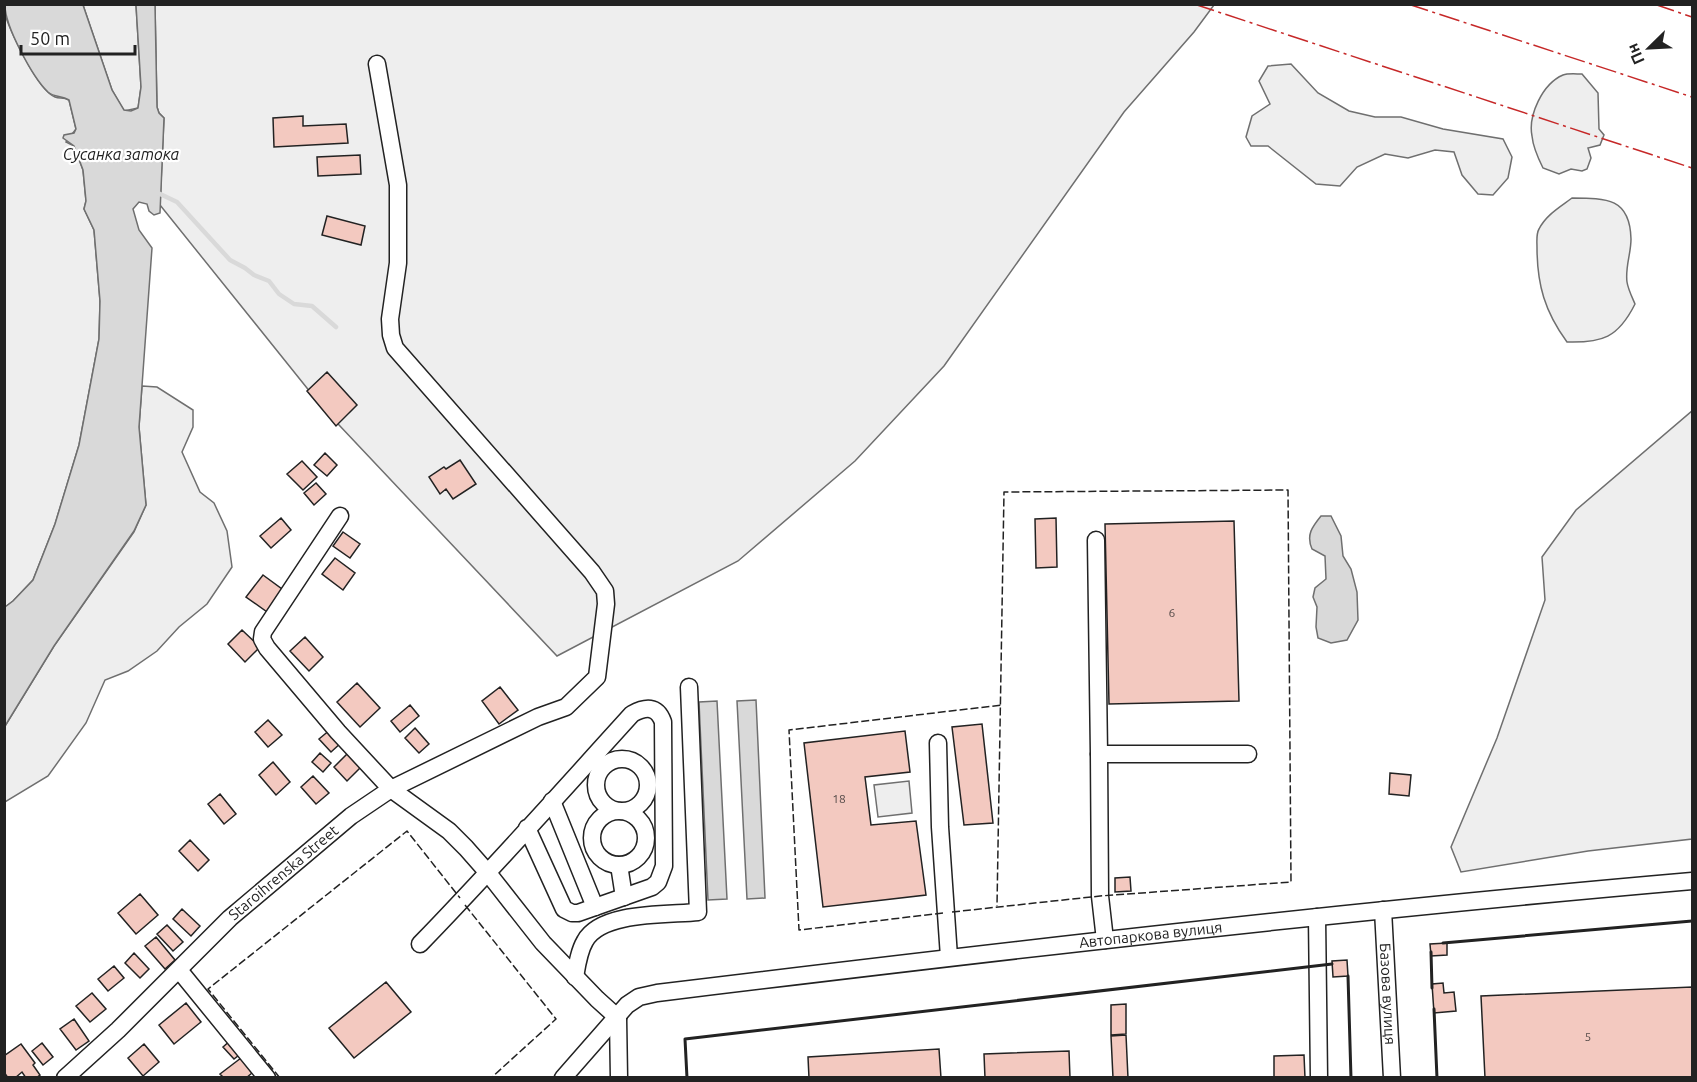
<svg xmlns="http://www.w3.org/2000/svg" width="1697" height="1082" viewBox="0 0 1697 1082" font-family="Ubuntu,sans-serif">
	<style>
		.green { fill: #eee; stroke: #6f6f6f; stroke-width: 1.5 }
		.water { fill: #d9d9d9; stroke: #6f6f6f; stroke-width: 1.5 }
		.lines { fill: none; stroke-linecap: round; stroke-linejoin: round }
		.stream { stroke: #d9d9d9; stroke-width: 4.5 }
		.building { fill: #f3c9c0; stroke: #222; stroke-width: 1.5 }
		.minor-casing { stroke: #222; stroke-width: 19 }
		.minor { stroke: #fff; stroke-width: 16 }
		.fence { stroke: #222; stroke-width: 1.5; stroke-dasharray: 8 3; stroke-linecap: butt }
		.wall { stroke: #222; stroke-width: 3 }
		.power { stroke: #c62828; stroke-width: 1.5; stroke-dasharray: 21 4.5 3 4.5; stroke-linecap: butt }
		.labels { text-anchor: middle; stroke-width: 4.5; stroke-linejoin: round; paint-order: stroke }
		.number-label { font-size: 12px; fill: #564c4a }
		.street-label { font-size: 15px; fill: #222; stroke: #fff }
		.water-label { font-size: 16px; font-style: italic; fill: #222; stroke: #fff }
	</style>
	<rect width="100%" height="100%" fill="#fff"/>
	<path class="green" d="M83,5H136L141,87L138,108L124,111L112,90Z
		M155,5H1214L1194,32L1124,112L944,366L855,461L738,561L557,656L323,408L160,205L164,118L159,113L157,107Z
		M4,11C9,29 38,91 55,97C60,99 63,97 69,100L76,129L66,142L74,146L83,170L86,201L84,209L94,230L100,301L99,339L79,445L55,524L33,580L13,601L5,607Z
		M1291,64L1318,93L1349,111L1375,117H1401L1443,129L1503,139L1512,157L1508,178L1493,195L1478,194L1462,175L1454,152L1435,150L1408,158L1385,154L1357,167L1340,186L1316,184L1268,146H1251L1246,137L1252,116L1270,104L1259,81L1268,66Z
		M1582,74L1598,93L1599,129L1604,135L1600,145L1588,148L1591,158L1587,169L1582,171L1571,169L1559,174L1543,168C1538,158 1533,147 1532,136C1528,116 1542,84 1563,75C1568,73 1576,74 1582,74Z
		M1572,198C1607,198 1630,198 1631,239C1631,254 1625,267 1627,282C1628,289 1632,297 1635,304C1618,338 1602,343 1567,342C1545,312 1537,285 1537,247C1537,242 1536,234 1539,229C1546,215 1560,207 1572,198Z
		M142,386L157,387L193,410V427L182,452L200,492L214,503L227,531L232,567L207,604L179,627L157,651L128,671L105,680L86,723L48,776L5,802V726L54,646L134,532L146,505L139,427Z
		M1692,411V839L1588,851L1461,872L1451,847L1497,738L1545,600L1542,557L1576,510Z
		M909,781L912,813L878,817L874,785Z"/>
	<path class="water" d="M5,4L83,5L112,90L124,110L131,111L138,108L141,87L136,5H155L157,107L159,113L164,118L160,213L154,215L149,211L147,204L139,202L133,209L139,230L152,248L139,427L146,505L134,531L54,646L5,726V607L13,601L33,580L55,524L79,445L99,339L100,301L94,230L84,209L86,201L83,170L74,146L63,138L64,135L74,133L76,129L69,100C61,95 55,98 48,92C33,78 4,25 5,4Z
		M1321,516H1331L1341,536L1343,556L1351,569L1357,592L1358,620L1347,640L1331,643L1318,638L1316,627L1317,607L1313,597L1315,588L1326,579L1325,556L1312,549C1306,535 1312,527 1321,516Z
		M756,700L765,898L747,899L737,701Z
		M717,701L727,899L708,900L699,702Z"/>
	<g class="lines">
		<path class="stream" d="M158,193L177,202L230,260L245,268L254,275L269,281L279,294L294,304L312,306L336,327"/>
	</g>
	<path class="building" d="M303,116V126L346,124L348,143L274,147L273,118Z
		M360,155L361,174L318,176L317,157Z
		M327,216L365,226L361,245L322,235Z
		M327,372L357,405L336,426L307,391Z
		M325,453L337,465L327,476L314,465Z
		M460,460L476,484L453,499L446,489L440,494L429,477L444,467L446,469Z
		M302,461L317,477L303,490L287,474Z
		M316,483L326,494L314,505L304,493Z
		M281,518L291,530L271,548L260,536Z
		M1056,518L1057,567L1036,568L1035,519Z
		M1234,521L1239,701L1109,704L1105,524Z
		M343,532L360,544L350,558L333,546Z
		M335,558L355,573L343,590L322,574Z
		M263,575L286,592L270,614L246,597Z
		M242,630L260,647L245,662L228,644Z
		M305,637L323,657L309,671L290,651Z
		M357,683L380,708L360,727L337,702Z
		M500,687L518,710L499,724L482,701Z
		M410,705L419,716L400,732L391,721Z
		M268,720L282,735L268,747L255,732Z
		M982,724L993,823L964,825L952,727Z
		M415,728L429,744L419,753L405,738Z
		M331,729L342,742L331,752L319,739Z
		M905,731L910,772L865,777L871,825L916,821L926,895L823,907L804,743Z
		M349,752L362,766L347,781L334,767Z
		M320,753L331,763L323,772L312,762Z
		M273,762L290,782L276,795L259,775Z
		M1390,773L1411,775L1409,796L1389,794Z
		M313,776L329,793L316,804L301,787Z
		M220,794L236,814L224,824L208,804Z
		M190,840L209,860L198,871L179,851Z
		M1130,877L1131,891L1115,892V878Z
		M140,894L158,915L136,934L118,913Z
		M182,909L200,926L191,936L173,919Z
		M167,925L183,942L173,951L157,934Z
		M156,937L175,960L165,969L145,946Z
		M1447,943V955L1431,956L1430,944Z
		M134,953L149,969L140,978L125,963Z
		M1347,960L1348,976L1333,977L1332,961Z
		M114,966L124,978L108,991L98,979Z
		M386,982L411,1012L354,1058L329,1028Z
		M1443,983L1444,993L1454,992L1456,1011L1434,1013L1432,984Z
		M1692,987V1078H1485L1481,996Z
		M92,993L106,1009L90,1022L76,1006Z
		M186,1003L201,1022L174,1044L159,1025Z
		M1126,1004V1034L1111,1035V1005Z
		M74,1019L89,1041L76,1050L60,1029Z
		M1126,1035L1128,1078H1113L1111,1036Z
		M232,1039L243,1052L234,1059L223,1047Z
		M42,1043L53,1057L43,1065L32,1051Z
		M21,1044L35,1063L33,1065L40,1075L36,1078H26L22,1072L15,1078H8L4,1072V1056Z
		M144,1044L159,1062L143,1076L128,1058Z
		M939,1049L941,1078H809L808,1057Z
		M1069,1051L1070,1078H985L984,1054Z
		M1304,1055L1305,1078H1274V1056Z
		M241,1058L252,1073L246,1078H224L220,1074Z"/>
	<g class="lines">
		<defs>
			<g id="minor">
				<path d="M340,516L263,632L262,639L267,648L338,732L391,789L449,831L466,848L488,873L543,943L597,999L618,1018"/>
				<path d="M1096,540L1099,754"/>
				<path d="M938,743L940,827L949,957"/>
				<circle cx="622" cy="785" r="26"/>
				<path d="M552,801L595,907"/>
				<circle cx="619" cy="838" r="27"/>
				<path d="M619,865L624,897"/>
				<path id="s1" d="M1383,910L1392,1078"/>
				<path d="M1317,917L1319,1078"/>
				<path d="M1105,940L1100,896L1099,754H1248"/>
				<path d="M420,944C493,869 562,791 632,714C645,707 657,705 663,722L664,866L658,882L652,887L578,913H572L564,909L527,828"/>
				<path d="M179,970L267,1078"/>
				<path d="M575,977C577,965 579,951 585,941C601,911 669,915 698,912L689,687"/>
				<path d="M618,1018L619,1078"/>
				<path id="s2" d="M65,1078L118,1030L230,918L351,816L391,789L538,717L566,707L597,677L606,604L605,591L592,572L395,348L391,335L390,319L398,263V185L377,64"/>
				<path id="s3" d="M563,1078L627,1005L639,997L657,993C1001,951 1346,911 1692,881"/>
			</g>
		</defs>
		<use href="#minor" class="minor-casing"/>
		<use href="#minor" class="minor"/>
		<path class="fence" d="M465,905L556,1019L491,1078
			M952,912L1100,896L1291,882L1288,490L1004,492L997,906
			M943,913L799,930L789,730L1002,705
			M280,1078L208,989L407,831L460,898"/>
		<path class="wall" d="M1443,943L1692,921
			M1431,952L1432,988
			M1348,976L1351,1078
			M1434,1009L1437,1078
			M687,1078L685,1039L1332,964"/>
		<path class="power" d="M1194,4L1692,168
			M1408,4L1692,97
			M1654,4L1692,17"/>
	</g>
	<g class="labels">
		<g class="number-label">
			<text x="1172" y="617">6</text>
			<text x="839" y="803">18</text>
			<text x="1588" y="1041">5</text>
		</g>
		<g class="street-label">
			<text dy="5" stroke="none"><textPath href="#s2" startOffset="300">Staroihrenska Street</textPath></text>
			<text dy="5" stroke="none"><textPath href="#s3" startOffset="627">Автопаркова вулиця</textPath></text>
			<text dy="5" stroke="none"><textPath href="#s1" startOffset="84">Базова вулиця</textPath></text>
		</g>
		<g class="water-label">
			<text x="121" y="160">Сусанка затока</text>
		</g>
	</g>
	<rect width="1697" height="1082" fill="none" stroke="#222222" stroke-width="12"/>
	<g transform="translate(1649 48) rotate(246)" stroke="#ffffff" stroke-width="4.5" paint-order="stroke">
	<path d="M0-4.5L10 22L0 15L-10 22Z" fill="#222222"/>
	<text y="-9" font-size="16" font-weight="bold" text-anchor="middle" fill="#222222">Пн</text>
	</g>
	<path d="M21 45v9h114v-9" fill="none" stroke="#222222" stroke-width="3"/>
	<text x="30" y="45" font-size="18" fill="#222222" stroke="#ffffff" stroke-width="4.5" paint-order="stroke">50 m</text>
</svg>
